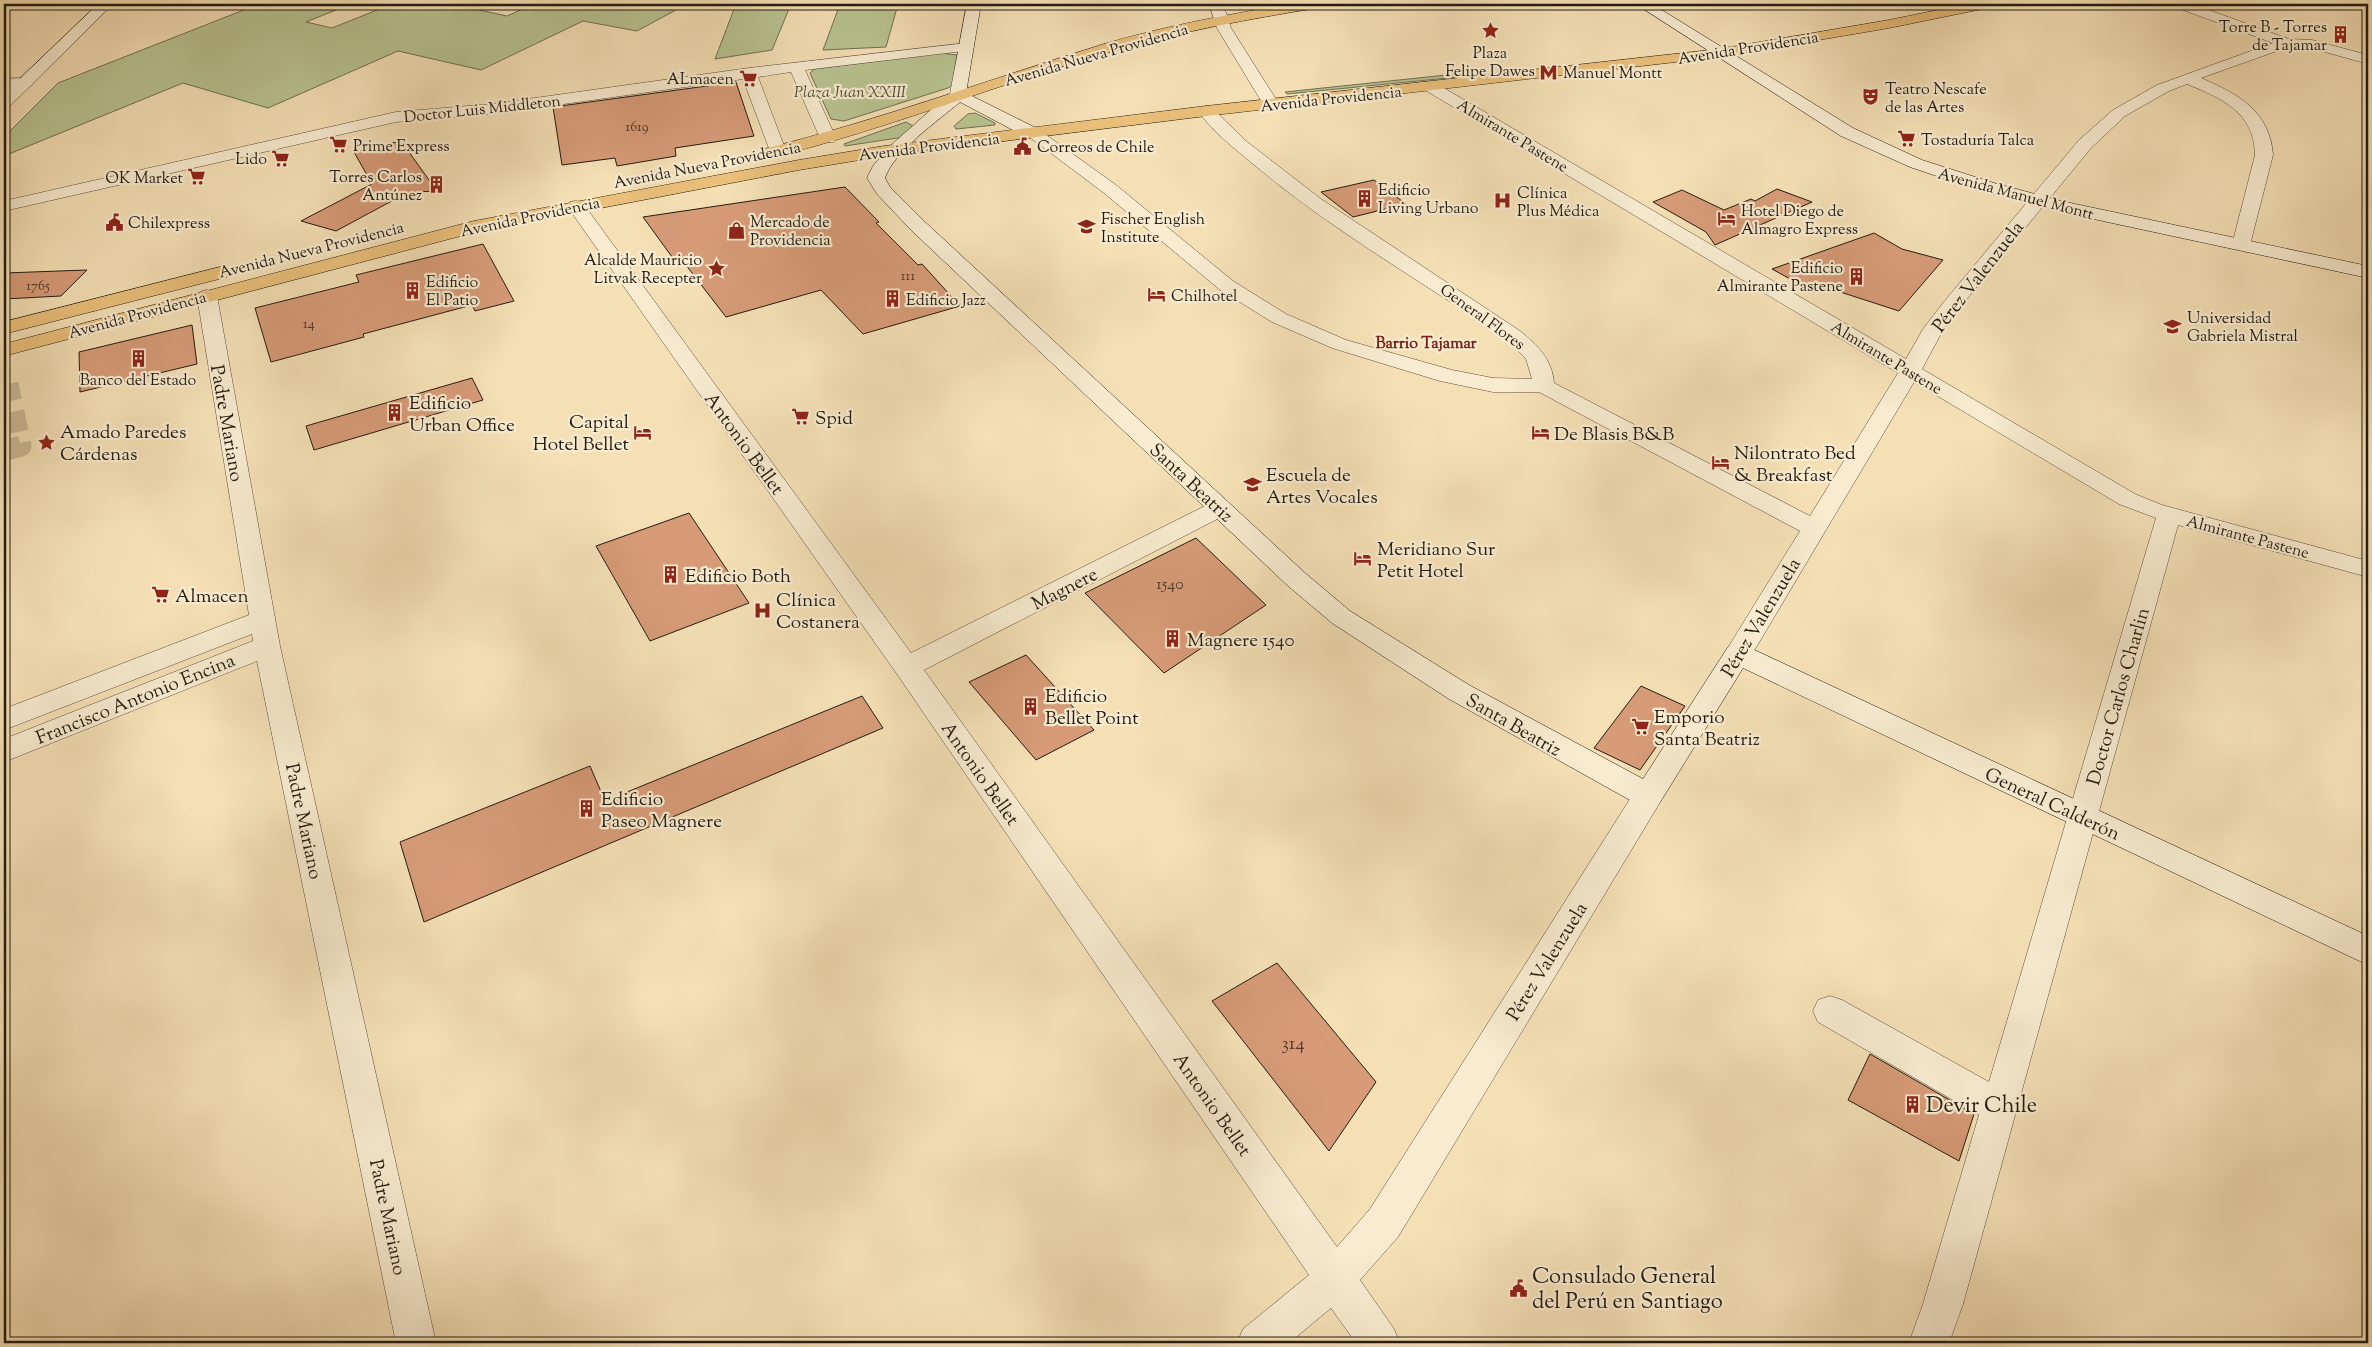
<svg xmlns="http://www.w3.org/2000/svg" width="2372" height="1347" viewBox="0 0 2372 1347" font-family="'Sorts Mill Goudy',serif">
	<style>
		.green { fill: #b8c390; stroke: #6e6f50 }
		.building { fill: #d79b78; stroke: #231b10 }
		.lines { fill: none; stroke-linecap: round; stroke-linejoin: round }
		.street-tunnel { stroke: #cbb995; stroke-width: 21; stroke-dasharray: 21 11; stroke-linecap: butt }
		.street-casing { stroke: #584c3a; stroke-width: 1 }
		.secondary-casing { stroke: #231b10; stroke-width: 1 }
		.primary-casing { stroke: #231b10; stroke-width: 1 }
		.street { fill: #f8ebd0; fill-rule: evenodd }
		.secondary { fill: #f8ebd0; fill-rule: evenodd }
		.primary { fill: #eac07b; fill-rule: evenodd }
		.labels { text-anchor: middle; stroke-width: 4.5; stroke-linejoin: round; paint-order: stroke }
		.far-number-label { font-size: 14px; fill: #503b2a }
		.far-poi-label { font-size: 16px; fill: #231b10; stroke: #f8ebd0; text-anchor: start }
		.far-street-label { font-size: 16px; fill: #231b10; stroke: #f8ebd0 }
		.far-park-label { font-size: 16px; font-style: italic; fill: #504d36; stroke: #f8ebd0 }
		.far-neighbourhood-label { font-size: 16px; font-weight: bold; fill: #7a1f14; stroke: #f8ebd0 }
		.number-label { font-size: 16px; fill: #503b2a }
		.street-label { font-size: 19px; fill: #231b10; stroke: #f8ebd0 }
		.poi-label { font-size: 19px; fill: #231b10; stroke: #f8ebd0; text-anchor: start }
		.near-number-label { font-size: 19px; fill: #503b2a }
		.near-poi-label { font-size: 22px; fill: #231b10; stroke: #f8ebd0; text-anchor: start }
	</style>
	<rect width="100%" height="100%" fill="#f5e0b6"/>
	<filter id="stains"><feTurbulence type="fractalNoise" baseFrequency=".004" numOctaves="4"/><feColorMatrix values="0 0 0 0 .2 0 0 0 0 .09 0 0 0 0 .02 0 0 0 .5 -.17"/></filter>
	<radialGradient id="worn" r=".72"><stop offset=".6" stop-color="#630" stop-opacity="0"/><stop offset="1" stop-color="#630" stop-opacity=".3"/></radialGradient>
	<path class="green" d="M259,4H351L306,22L332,28L392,4H467L461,6L507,16L534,4H687L637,31L583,21L481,70L398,51L268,108L183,83L4,156V137L58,83Z
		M736,4H791L772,50L715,59Z
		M840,4H898L886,47L823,50Z
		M941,53L957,55L953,85L948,88L844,121L831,119L810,73L814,69Z
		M1456,74L1458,77L1287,94L1285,92Z
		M975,113L995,123V125L956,129L954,126L968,114Z
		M906,122L913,126L904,137L845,146L844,144Z"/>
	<path class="building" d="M736,82L754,136L675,148L676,156L617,166L615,158L562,165L553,107Z
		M401,141L437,191L413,192L403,195L336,231L301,221L372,184L354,152Z
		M1374,180L1406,204L1353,217L1321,192Z
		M845,187L879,222L876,223L918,265L922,264L960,306L863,334L821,290L726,317L682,260L675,261L643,217Z
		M1777,189L1812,202L1715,245L1706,232L1653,202L1682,190L1724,210L1751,199L1755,201Z
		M1874,233L1902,249L1943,260L1899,311L1828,288L1814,292L1772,269Z
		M483,244L514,301L475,311L472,305L363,334L364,337L271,362L255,308L359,282L356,275Z
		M87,270L61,296L4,299V273Z
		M192,325L197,364L80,392L79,352Z
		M472,378L483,400L314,450L306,426Z
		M689,513L749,603L650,641L596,546Z
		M1196,538L1266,605L1164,673L1085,593Z
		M1026,655L1094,730L1036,760L969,682Z
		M1641,686L1685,706L1640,770L1594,748Z
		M862,696L883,728L424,922L400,842L590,766L605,801Z
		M1277,963L1376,1082L1329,1151L1212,1001Z
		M1870,1054L1974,1114L1959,1161L1848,1100Z"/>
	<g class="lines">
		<path class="street-tunnel" d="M4,451L21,446L8,384"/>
		<defs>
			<path id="street" d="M1209,4H1223L1231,28L1279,104L1277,107H1265L1263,104L1217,28Z
				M2173,4H2192L2289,39L2312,40L2368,55V64L2311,48L2288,47L2201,78C2238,94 2270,111 2273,155L2250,245L2248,249H2234L2232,245L2255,155C2254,112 2223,99 2187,84L2169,91L2125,116L2091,148L1957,311L1943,330L1922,369L2135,494L2162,505L2368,561V577L2178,525L1963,1304L1949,1343H1909L1923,1304L1979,1115L1818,1022L1813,1011L1818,1000L1830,996L1842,1000L1989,1082L2156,518L2119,504L1914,382L1748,661L1738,663L1728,661L1724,654L1800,531L1539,392H1493L1440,381L1332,348L1272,322L1219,289L1104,193L1024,133L1026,129H1038L1116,185L1233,281L1286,314L1346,340L1452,370L1493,378L1532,379L1526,359L1506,339C1422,281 1331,230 1253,164C1234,148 1212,131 1198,111L1206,106L1212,108L1246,141L1321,199L1520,331C1538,346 1552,359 1554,383L1810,516L1898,373L1425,90L1423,87L1425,84H1437L1906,359L1923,329L1943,303L2079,140L2113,110L2157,85L2273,43L2175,7Z
				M967,43L974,47L972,50L805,70L836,138L834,142H822L820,138L791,72L758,77L786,151L784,155H772L770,151L743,79L492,114L396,122L4,211V201L396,112L492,104L749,68Z
				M25,78L33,83L31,86L4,89V79Z
				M576,201L582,202L911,653L1211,503L1220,500L1229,503L1232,508L1229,513L924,670L1337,1247L1370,1209L1637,788L1648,784L1659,788L1663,796L1659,804L1398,1237L1360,1280L1394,1329L1400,1343H1356L1331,1308L1289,1343H1237L1243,1329L1309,1275L897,674L567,206L570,202Z
				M207,290L214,292L217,296L280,646L436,1343H396L257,661L4,762V739L253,641L252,634L4,730V709L249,615L197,296L200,292Z"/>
			<path id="secondary" d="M98,4H113L10,106L4,108V94Z
				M967,4H981L966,93L1038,129L1040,133L1038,137H1026L960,102C938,121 894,151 885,178L890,187L925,222L1305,573L1350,611L1469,685L1643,779L1728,647L1738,645L1748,647L2368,936V965L1743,668L1659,804L1648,808L1637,804L1449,699L1332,623L1287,585L911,230L877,194L867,178L873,166L890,146L950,93Z
				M1636,4H1652L1853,128L1922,160L1994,183L2061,201L2368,266V278L2061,212L1981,191L1910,167L1841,136Z"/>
			<path id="primary" d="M1293,4H1324L1317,8C1249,19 1183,31 1117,50C1000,83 888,129 770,158L764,157L761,153L764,149C879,120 991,79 1104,44C1166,26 1229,14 1293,4Z
				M1968,4H1994L1987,8L1889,28L1719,57L1206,116L884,156L799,170L476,232L4,356V344L474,221L799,160L884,146L1206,106L1719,49L1889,20Z
				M220,267L227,269L230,273L227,277L4,334V322Z"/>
		</defs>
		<use href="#street" class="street-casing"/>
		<use href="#secondary" class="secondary-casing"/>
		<use href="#primary" class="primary-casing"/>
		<use href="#street" class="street"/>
		<use href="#secondary" class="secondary"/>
		<use href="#primary" class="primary"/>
	</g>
	<defs>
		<symbol id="sight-bare" viewBox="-9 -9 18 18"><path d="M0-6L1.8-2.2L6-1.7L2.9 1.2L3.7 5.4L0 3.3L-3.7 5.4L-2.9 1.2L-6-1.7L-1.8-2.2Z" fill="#8f2418" stroke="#f8ebd0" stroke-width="2.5" paint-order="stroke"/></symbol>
		<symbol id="building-bare" viewBox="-9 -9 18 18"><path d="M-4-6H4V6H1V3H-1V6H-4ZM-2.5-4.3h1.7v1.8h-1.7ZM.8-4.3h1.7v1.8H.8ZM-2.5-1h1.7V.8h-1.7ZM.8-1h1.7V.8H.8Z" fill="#8f2418" stroke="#f8ebd0" stroke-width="2.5" paint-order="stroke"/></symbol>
		<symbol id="metro-bare" viewBox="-9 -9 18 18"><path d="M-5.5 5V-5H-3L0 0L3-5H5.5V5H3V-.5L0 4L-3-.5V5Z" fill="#8f2418" stroke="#f8ebd0" stroke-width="2.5" paint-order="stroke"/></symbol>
		<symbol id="supermarket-bare" viewBox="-9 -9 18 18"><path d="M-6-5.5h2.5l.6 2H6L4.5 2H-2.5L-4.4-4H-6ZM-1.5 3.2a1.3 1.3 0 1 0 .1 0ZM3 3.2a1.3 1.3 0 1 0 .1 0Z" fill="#8f2418" stroke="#f8ebd0" stroke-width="2.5" paint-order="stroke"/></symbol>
		<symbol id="theatre-bare" viewBox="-9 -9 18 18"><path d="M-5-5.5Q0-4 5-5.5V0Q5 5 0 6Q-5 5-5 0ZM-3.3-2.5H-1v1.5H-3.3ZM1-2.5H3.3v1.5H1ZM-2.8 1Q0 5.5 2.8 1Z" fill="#8f2418" stroke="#f8ebd0" stroke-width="2.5" paint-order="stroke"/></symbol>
		<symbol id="civic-bare" viewBox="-9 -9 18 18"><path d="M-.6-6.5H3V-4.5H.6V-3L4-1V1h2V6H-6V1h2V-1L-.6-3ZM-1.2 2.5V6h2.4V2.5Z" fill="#8f2418" stroke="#f8ebd0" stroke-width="2.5" paint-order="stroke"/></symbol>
		<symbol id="hospital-bare" viewBox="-9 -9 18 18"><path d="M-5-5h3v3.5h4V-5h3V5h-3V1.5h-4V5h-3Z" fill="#8f2418" stroke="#f8ebd0" stroke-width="2.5" paint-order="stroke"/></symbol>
		<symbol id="hotel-bare" viewBox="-9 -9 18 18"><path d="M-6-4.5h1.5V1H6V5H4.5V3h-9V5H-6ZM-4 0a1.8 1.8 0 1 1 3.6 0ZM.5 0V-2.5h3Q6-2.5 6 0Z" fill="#8f2418" stroke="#f8ebd0" stroke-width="2.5" paint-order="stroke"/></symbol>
		<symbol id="university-bare" viewBox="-9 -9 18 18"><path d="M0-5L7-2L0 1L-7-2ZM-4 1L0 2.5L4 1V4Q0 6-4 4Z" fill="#8f2418" stroke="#f8ebd0" stroke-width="2.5" paint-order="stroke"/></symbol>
		<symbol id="shop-bare" viewBox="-9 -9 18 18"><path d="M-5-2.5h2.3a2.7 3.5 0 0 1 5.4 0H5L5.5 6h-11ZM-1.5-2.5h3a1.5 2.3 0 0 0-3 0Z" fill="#8f2418" stroke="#f8ebd0" stroke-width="2.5" paint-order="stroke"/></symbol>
	</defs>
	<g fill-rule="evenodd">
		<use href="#sight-bare" x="1478" y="18" width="25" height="25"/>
		<use href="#building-bare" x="2328" y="22" width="25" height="25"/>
		<use href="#metro-bare" x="1536" y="60" width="25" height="25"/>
		<use href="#supermarket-bare" x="736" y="66" width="25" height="25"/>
		<use href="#theatre-bare" x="1858" y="84" width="25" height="25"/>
		<use href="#supermarket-bare" x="1894" y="126" width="25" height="25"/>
		<use href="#supermarket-bare" x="326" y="132" width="25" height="25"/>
		<use href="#civic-bare" x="1010" y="134" width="25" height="25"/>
		<use href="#supermarket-bare" x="268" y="146" width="25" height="25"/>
		<use href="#supermarket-bare" x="184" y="164" width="25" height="25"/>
		<use href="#building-bare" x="424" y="172" width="25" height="25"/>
		<use href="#building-bare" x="1352" y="186" width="25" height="25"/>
		<use href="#hospital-bare" x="1490" y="188" width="25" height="25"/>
		<use href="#hotel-bare" x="1714" y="206" width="25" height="25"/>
		<use href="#civic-bare" x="102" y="210" width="25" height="25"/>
		<use href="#university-bare" x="1074" y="214" width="25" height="25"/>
		<use href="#shop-bare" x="724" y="218" width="25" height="25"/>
		<use href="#sight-bare" x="704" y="256" width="25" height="25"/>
		<use href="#building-bare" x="1844" y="264" width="25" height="25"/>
		<use href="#building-bare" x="400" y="278" width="25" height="25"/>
		<use href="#hotel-bare" x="1144" y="282" width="25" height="25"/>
		<use href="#building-bare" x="880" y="286" width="25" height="25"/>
		<use href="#university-bare" x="2160" y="314" width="25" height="25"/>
		<use href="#building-bare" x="126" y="346" width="25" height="25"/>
		<use href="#building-bare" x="382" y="400" width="25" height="25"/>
		<use href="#supermarket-bare" x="788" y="404" width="25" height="25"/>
		<use href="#hotel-bare" x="630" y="420" width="25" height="25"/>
		<use href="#hotel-bare" x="1528" y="420" width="25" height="25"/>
		<use href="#sight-bare" x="34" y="430" width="25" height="25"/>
		<use href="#hotel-bare" x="1708" y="450" width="25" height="25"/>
		<use href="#university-bare" x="1240" y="472" width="25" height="25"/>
		<use href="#hotel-bare" x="1350" y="546" width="25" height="25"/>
		<use href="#building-bare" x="658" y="562" width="25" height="25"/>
		<use href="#supermarket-bare" x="148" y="582" width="25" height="25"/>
		<use href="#hospital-bare" x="750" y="598" width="25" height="25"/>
		<use href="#building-bare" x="1160" y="626" width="25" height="25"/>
		<use href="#building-bare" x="1018" y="694" width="25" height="25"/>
		<use href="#supermarket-bare" x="1628" y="714" width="25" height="25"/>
		<use href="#building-bare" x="574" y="796" width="25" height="25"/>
		<use href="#building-bare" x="1900" y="1092" width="25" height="25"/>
		<use href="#civic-bare" x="1506" y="1276" width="25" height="25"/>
	</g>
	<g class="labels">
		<g class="far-number-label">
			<text x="637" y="131">1619</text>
			<text x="908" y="280">111</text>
			<text x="38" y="290">1765</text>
			<text x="309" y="328">14</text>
		</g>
		<g class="far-poi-label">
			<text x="2327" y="32" text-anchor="end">Torre B - Torres<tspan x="2327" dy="18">de Tajamar</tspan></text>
			<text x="1490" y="58" text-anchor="middle">Plaza<tspan x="1490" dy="18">Felipe Dawes</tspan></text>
			<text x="1563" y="78">Manuel Montt</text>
			<text x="734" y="84" text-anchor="end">ALmacen</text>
			<text x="1885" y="94">Teatro Nescafe<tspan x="1885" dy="18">de las Artes</tspan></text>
			<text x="1921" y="145">Tostaduría Talca</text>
			<text x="353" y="151">Prime Express</text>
			<text x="1037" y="152">Correos de Chile</text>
			<text x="267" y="164" text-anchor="end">Lido</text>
			<text x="422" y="182" text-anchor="end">Torres Carlos<tspan x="422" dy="18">Antúnez</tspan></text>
			<text x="183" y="183" text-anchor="end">OK Market</text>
			<text x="1378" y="195">Edificio<tspan x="1378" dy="18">Living Urbano</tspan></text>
			<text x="1517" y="198">Clínica<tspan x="1517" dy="18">Plus Médica</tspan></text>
			<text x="1741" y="216">Hotel Diego de<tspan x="1741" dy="18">Almagro Express</tspan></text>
			<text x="1101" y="224">Fischer English<tspan x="1101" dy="18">Institute</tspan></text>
			<text x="750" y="227">Mercado de<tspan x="750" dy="18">Providencia</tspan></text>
			<text x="128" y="228">Chilexpress</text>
			<text x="702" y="265" text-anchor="end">Alcalde Mauricio<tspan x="702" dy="18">Litvak Recepter</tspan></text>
			<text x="1843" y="273" text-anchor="end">Edificio<tspan x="1843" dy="18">Almirante Pastene</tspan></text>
			<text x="426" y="287">Edificio<tspan x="426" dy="18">El Patio</tspan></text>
			<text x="1171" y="301">Chilhotel</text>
			<text x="906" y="305">Edificio Jazz</text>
			<text x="2187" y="323">Universidad<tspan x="2187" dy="18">Gabriela Mistral</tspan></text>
			<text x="138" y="385" text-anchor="middle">Banco del Estado</text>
		</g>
		<g class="far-street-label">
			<text transform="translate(1748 47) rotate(-9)" y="6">Avenida Providencia</text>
			<text transform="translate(1096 54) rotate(-16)" y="6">Avenida Nueva Providencia</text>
			<text transform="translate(1331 98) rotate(-6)" y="6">Avenida Providencia</text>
			<text transform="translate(482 108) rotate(-6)" y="6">Doctor Luis Middleton</text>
			<text transform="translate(1513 135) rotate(31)" y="6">Almirante Pastene</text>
			<text transform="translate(929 146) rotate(-7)" y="6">Avenida Providencia</text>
			<text transform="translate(707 164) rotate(-11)" y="6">Avenida Nueva Providencia</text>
			<text transform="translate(2016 193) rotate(15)" y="6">Avenida Manuel Montt</text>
			<text transform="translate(530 216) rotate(-12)" y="6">Avenida Providencia</text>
			<text transform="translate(311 249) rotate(-14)" y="6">Avenida Nueva Providencia</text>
			<text transform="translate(137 314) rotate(-15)" y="6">Avenida Providencia</text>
			<text transform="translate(1483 316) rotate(36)" y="6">General Flores</text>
			<text transform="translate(1887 357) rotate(31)" y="6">Almirante Pastene</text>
			<text transform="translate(2248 536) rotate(15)" y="6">Almirante Pastene</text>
		</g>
		<g class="far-park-label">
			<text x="850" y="97">Plaza Juan XXIII</text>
		</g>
		<g class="far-neighbourhood-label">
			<text x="1426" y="348">Barrio Tajamar</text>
		</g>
		<g class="number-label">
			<text x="1170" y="589">1540</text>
		</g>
		<g class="street-label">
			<text transform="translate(1977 276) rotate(-52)" y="7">Pérez Valenzuela</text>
			<text transform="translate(228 423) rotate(80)" y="7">Padre Mariano</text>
			<text transform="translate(745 443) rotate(54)" y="7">Antonio Bellet</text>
			<text transform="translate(1192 482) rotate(43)" y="7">Santa Beatriz</text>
			<text transform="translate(1064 588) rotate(-27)" y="7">Magnere</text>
			<text transform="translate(1760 617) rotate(-59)" y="7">Pérez Valenzuela</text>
			<text transform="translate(2117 696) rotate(-74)" y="7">Doctor Carlos Charlin</text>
			<text transform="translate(135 698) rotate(-22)" y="7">Francisco Antonio Encina</text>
			<text transform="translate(1514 724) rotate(30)" y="7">Santa Beatriz</text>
			<text transform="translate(981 773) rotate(55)" y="7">Antonio Bellet</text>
			<text transform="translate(2053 803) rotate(25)" y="7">General Calderón</text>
			<text transform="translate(305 821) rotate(78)" y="7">Padre Mariano</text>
			<text transform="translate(1546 961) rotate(-58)" y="7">Pérez Valenzuela</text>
			<text transform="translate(1213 1104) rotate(55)" y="7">Antonio Bellet</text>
			<text transform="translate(389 1217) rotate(78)" y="7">Padre Mariano</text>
		</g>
		<g class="poi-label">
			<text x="409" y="409">Edificio<tspan x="409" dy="22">Urban Office</tspan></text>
			<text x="815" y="424">Spid</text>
			<text x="629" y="428" text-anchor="end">Capital<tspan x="629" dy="22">Hotel Bellet</tspan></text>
			<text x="60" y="438">Amado Paredes<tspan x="60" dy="22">Cárdenas</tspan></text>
			<text x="1554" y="440">De Blasis B&amp;B</text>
			<text x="1734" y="459">Nilontrato Bed<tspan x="1734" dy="22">&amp; Breakfast</tspan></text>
			<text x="1266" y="481">Escuela de<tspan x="1266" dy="22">Artes Vocales</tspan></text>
			<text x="1377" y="555">Meridiano Sur<tspan x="1377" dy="22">Petit Hotel</tspan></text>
			<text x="685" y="582">Edificio Both</text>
			<text x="175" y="602">Almacen</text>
			<text x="776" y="606">Clínica<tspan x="776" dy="22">Costanera</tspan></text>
			<text x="1187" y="646">Magnere 1540</text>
			<text x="1045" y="702">Edificio<tspan x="1045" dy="22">Bellet Point</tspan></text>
			<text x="1654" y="723">Emporio<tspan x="1654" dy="22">Santa Beatriz</tspan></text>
			<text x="601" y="805">Edificio<tspan x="601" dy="22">Paseo Magnere</tspan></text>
		</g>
		<g class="near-number-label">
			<text x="1293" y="1049">314</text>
		</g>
		<g class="near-poi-label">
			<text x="1926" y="1112">Devir Chile</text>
			<text x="1532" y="1283">Consulado General<tspan x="1532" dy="25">del Perú en Santiago</tspan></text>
		</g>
	</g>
	<rect width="2372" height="1347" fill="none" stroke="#f5e0b6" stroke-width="20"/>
	<rect x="5" y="5" width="2362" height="1337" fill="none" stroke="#231b10" stroke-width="2.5"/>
	<rect x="10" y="10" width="2352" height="1327" fill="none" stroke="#231b10"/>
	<rect width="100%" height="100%" filter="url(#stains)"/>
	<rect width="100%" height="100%" fill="url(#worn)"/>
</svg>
